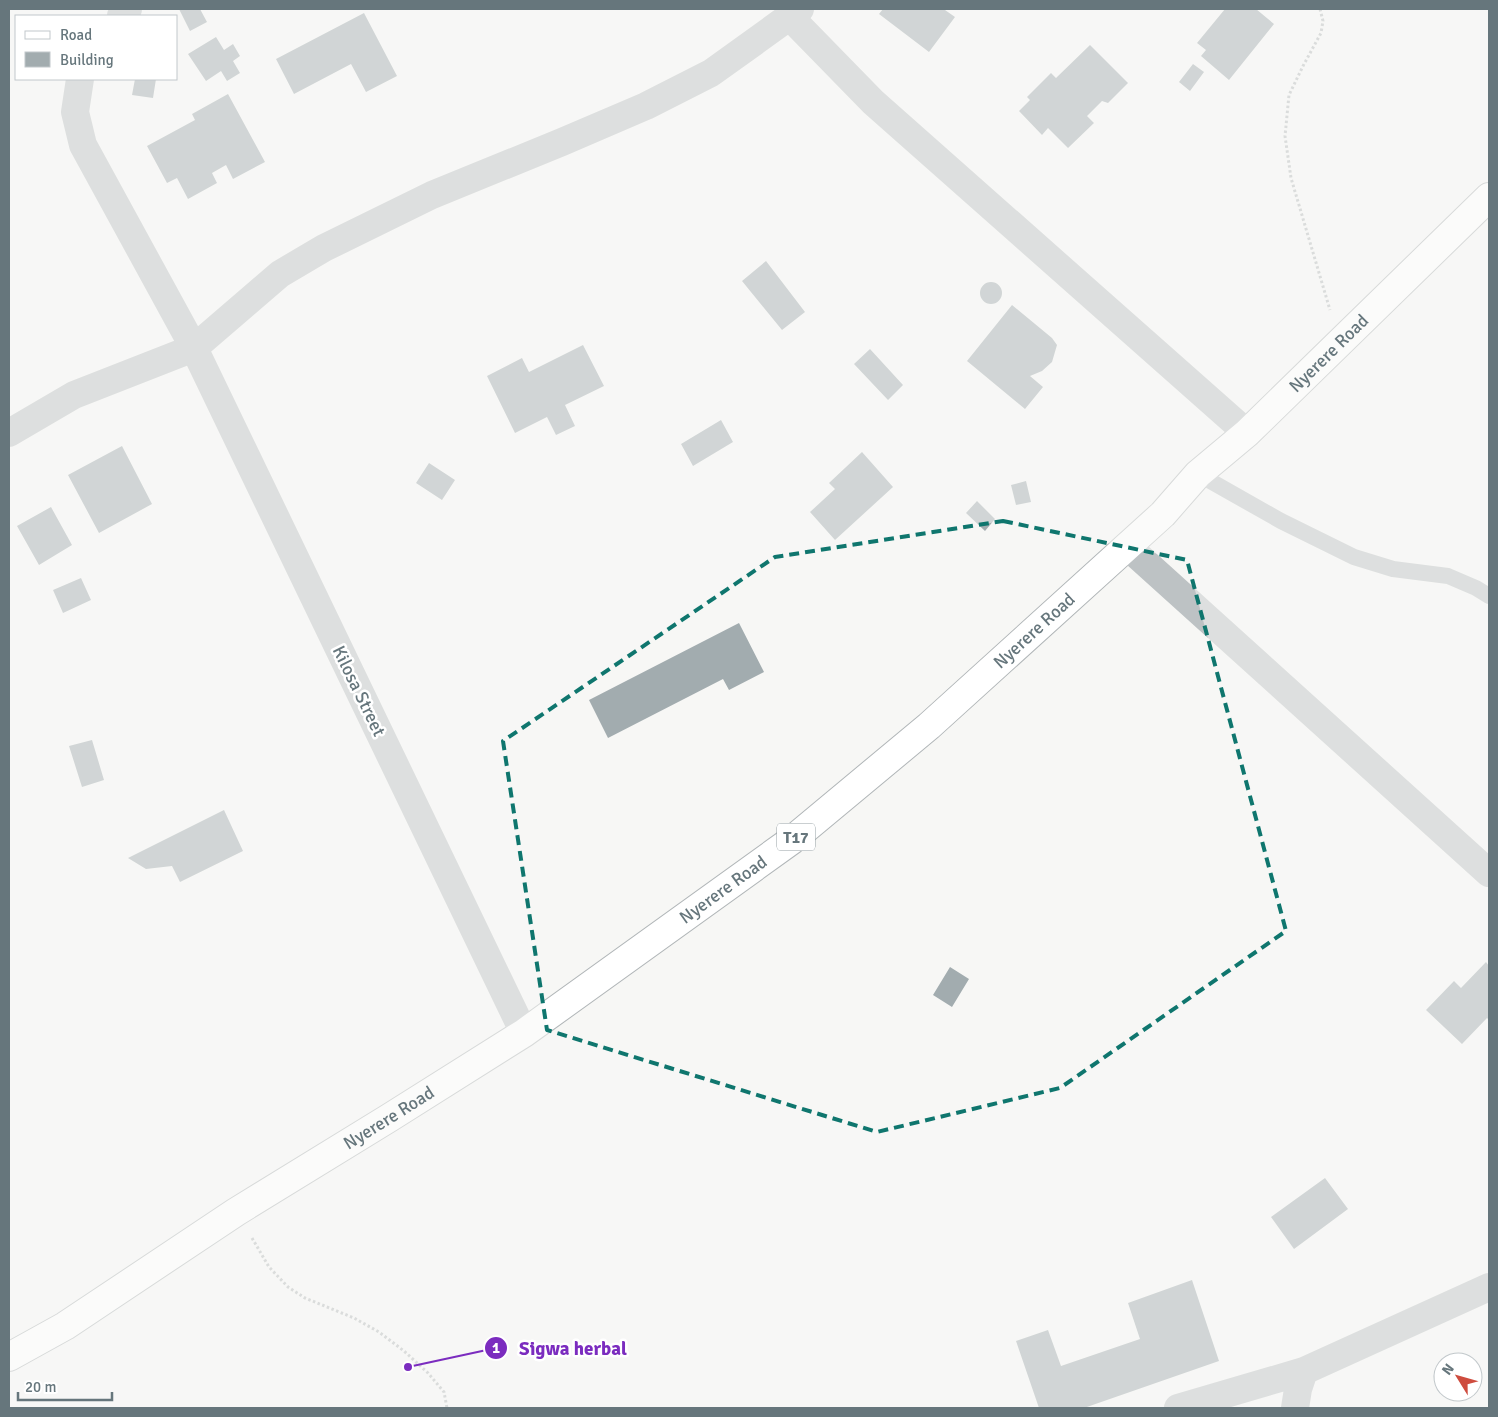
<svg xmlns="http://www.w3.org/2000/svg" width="1498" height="1417" viewBox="0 0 1498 1417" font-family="Signika,sans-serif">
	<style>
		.building { fill: #a2acaf }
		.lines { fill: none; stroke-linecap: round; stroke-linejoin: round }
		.primary-casing { stroke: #b1b6b8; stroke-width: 30 }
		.path { stroke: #b7bbbc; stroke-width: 3; stroke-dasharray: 2.5 2.5; stroke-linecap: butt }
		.service { stroke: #bdc2c4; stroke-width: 16 }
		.minor { stroke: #bdc2c4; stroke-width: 28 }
		.primary { stroke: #fff; stroke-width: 28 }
		.marked { fill: none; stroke: #0f766e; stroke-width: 4; stroke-dasharray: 10 6; stroke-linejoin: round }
		.labels { text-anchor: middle; stroke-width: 5; stroke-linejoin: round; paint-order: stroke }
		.shield { fill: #fff; stroke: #949fa3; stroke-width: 1 }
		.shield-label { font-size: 16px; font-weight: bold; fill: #66767c }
		.street-label { font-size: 18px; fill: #66767c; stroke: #fff }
		.leader { fill: none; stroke: #7b2cbf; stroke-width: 2 }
		.callout-dot { fill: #7b2cbf; stroke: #fff; stroke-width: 2 }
		.mark-label { font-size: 15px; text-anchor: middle; font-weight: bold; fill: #fff }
		.callout-label { font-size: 19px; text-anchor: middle; font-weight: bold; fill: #7b2cbf; stroke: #fff; stroke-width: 5; stroke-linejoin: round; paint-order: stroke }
	</style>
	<rect width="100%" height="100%" fill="#f7f7f5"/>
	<path class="building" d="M179,9H200L207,22L190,31Z
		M883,9H946L945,10L955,17L929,52L879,14Z
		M1225,9H1256L1274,24L1229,80L1201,56L1206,50L1197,43Z
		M364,13L397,76L366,92L351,64L294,94L276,59Z
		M216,37L224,50L233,44L240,56L233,61L240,73L227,81L221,71L206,81L188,54Z
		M1090,45L1128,83L1108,103L1102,101L1087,116L1094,123L1068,148L1048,128L1042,135L1019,111L1030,100L1027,97L1051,73L1056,78Z
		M1193,64L1204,72L1190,91L1179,82Z
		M135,79H156L153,98L132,95Z
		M228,94L265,162L233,179L226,165L212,173L217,183L188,199L177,178L167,183L147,146L195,120L192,114Z
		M766,261L805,312L782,330L742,281Z
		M980 293a11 11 0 1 1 22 0a11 11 0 1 1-22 0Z
		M1012,305L1052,338L1057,345L1052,362L1042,371L1030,376L1043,387L1025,409L967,361Z
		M583,345L604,386L565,405L575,426L556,435L547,417L515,433L487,376L522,358L529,372Z
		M870,349L903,385L888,400L854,364Z
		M721,420L733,442L693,466L681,444Z
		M122,446L152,504L99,533L68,475Z
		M862,452L893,487L835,540L810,512L835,489L829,483Z
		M429,463L455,480L442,500L416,483Z
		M1026,481L1031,502L1016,505L1011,485Z
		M977,501L995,519L985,531L966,513Z
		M51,507L72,545L39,565L17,526Z
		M81,578L91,600L63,613L53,590Z
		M739,623L764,672L729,690L723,679L608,738L589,700Z
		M92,740L104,780L82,787L69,746Z
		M224,810L243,851L180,882L172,866L146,869L128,858Z
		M1486,962L1489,966V1020L1487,1018L1462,1044L1426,1010L1454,981L1461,988Z
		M950,967L969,979L952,1007L933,995Z
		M1325,1178L1348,1209L1294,1249L1271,1217Z
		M1192,1280L1219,1361L1084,1408H1039L1016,1341L1048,1330L1061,1366L1140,1339L1128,1303Z"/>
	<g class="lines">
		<defs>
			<g id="primary">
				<path id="s1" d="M9,1357L65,1326L236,1212L389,1118L524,1033L792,840L929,726L1163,514L1198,474L1247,433L1489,197"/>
			</g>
		</defs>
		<use href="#primary" class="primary-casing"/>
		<path class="path" d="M1320,9L1323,21L1321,33L1303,66L1289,95L1285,136L1291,178L1330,310
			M252,1238L269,1267L288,1287L305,1298L354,1318L379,1332L404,1351L428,1373L444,1392L447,1408"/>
		<path class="service" d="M1198,474L1281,521L1354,557L1393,569L1448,576L1476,588L1489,596"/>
		<path class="minor" d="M121,16L128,9
			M790,17L873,102L1247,433
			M80,79L75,112L83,145L194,348L524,1033
			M9,433L74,395L194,348L280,274L324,248L432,195L562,142L646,106L711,73L800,9
			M1127,546L1489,873
			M1178,1408L1304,1371L1489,1287
			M1295,1408L1298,1389L1304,1371"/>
		<use href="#primary" class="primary"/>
	</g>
	<path d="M0 0H1498V1417H0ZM1003,521L1187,560L1286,931L1060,1088L877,1132L547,1030L503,741L775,557Z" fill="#f7f7f5" fill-opacity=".55" fill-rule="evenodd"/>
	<path class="marked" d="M1003,521L1187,560L1286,931L1060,1088L877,1132L547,1030L503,741L775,557Z"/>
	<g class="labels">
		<rect class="shield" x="777" y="823.5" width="38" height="27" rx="4"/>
		<g class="shield-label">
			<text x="796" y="843">T17</text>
		</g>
		<g class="street-label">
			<text dy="6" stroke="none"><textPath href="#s1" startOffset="1664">Nyerere Road</textPath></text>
			<text dy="6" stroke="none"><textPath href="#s1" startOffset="1259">Nyerere Road</textPath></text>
			<text transform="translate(359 691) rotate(64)" y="6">Kilosa Street</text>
			<text dy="6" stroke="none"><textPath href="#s1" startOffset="854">Nyerere Road</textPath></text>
			<text dy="6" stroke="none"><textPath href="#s1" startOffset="449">Nyerere Road</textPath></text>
		</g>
	</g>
	<path class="leader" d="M408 1367L496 1348"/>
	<g class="callout-dot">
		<circle cx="408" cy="1367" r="5"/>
		<circle cx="496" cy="1348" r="12"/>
	</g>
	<g class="mark-label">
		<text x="496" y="1353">1</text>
	</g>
	<g class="callout-label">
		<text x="573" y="1355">Sigwa herbal</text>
	</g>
	<rect width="1498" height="1417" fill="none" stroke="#66767c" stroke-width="20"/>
	<rect x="15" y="15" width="162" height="65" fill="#ffffff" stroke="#c2c8cb"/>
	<rect x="25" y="31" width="25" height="8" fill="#ffffff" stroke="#c2c8cb"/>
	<text x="60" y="40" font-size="15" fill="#66767c">Road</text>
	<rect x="25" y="52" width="25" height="15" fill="#a2acaf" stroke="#c2c8cb"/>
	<text x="60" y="65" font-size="15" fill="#66767c">Building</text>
	<g transform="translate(1458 1377) rotate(307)"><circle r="24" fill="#ffffff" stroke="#c2c8cb"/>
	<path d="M0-4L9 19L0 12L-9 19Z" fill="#ce4c3e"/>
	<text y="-8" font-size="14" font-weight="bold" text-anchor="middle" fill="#66767c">N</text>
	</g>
	<path d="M18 1392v8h94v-8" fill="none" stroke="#66767c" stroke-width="2.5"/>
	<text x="25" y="1392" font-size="15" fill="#66767c" stroke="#ffffff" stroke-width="4" paint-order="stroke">20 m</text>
</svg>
